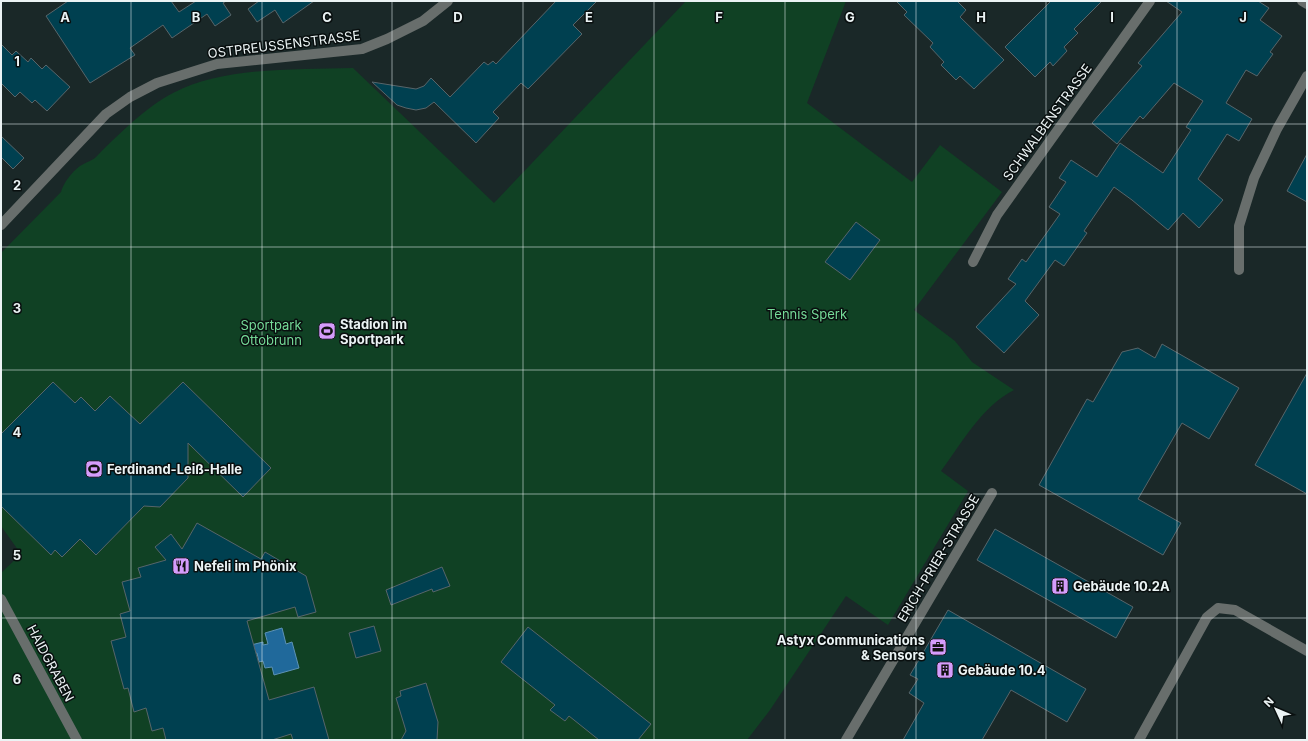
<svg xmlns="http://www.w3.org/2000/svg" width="1308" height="741" viewBox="0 0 1308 741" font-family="Inter,sans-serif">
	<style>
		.green { fill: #104124 }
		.water { fill: #20699b; stroke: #5d92b6 }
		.building { fill: #004050; stroke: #57656a }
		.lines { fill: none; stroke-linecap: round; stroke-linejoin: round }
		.street { stroke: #686e6c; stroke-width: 10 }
		.grid { fill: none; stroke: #ebf3f4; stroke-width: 1; stroke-opacity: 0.55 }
		.labels { text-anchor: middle; stroke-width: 3; stroke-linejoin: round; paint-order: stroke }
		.street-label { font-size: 13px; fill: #ebf3f4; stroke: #090f0f }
		.park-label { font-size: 13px; fill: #75db98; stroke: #090f0f }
		.poi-label { font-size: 13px; font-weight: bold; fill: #ebf3f4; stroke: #090f0f; text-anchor: start }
		.grid-label { font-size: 13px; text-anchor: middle; font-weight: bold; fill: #ebf3f4; stroke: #090f0f; stroke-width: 3; stroke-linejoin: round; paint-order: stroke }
	</style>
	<rect width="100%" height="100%" fill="#1a2828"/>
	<path class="green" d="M686,1H846L807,103L912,182L940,145L1002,192L914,310L955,341L972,362L1014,390C982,406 962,443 941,471L968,491L888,625L846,596L770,710L747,740H1V573L21,554L1,526V253L61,192C64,182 71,173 80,166C86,162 93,161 98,155C120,133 146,107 173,93C225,66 296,70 353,68L494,203Z"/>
	<path class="water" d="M282,628L286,644L292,642L299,668L274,675L272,667L265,668L263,661L259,662L257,653L249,655L247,646L263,642V645L268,644L265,633Z"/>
	<path class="building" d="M68,1H171L179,12L196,1H226L223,3L231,15L215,26L207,14L172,38L163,25L130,48L135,55L90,83L46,16Z
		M259,1H314L283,23L275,10L257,22L248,9Z
		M556,1H597L573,25L582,34L528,89L521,83L493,112L499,118L476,143L434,102L426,108L416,110L406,108L397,105L372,82L416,89L424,86L431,78L450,97L484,62L488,65L493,61L496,64Z
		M896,1H957L966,10L960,17L1004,60L974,89L960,76L956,80L941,65L944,62L930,47L933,43L904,15L907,12Z
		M1051,1H1102L1074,29L1078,33L1064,47L1067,51L1053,66L1050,62L1035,77L1005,47Z
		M1166,1H1258L1269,8L1260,20L1282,36L1270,52L1273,54L1257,76L1246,70L1226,103L1252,119L1239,141L1227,134L1198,179L1223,200L1199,228L1183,213L1168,230L1132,200L1114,187L1084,231L1087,233L1064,266L1055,260L1025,301L1039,315L1004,353L976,327L1016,284L1008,279L1022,259L1026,262L1060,214L1049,207L1066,182L1059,178L1071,160L1097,177L1120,143L1163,173L1191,130L1186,127L1203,101L1174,83L1143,119L1140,116L1117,144L1092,123L1142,66L1138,63L1182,12Z
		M1,44L12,55L16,51L28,62L31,58L42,69L46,65L70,87L47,111L35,100L32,103L20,92L15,97L1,83Z
		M1,136L24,158L13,169L1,157Z
		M1307,154V202L1287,191Z
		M856,222L880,240L850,280L825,262Z
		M1162,344L1239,388L1209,439L1182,423L1138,499L1181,523L1163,555L1039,485L1087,399L1093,402L1122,352L1138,348L1155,358Z
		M1307,373V494L1255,465Z
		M53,382L75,403L81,397L95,411L110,396L140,424L183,382L271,468L243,497L188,443V478L160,507L144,506L96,555L80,539L62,557L55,550L51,555L1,506V434Z
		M197,523L261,559L265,552L306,576L316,612L298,617L295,607L247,621L269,700L314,687L329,740H293L291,734L272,740H166L163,728L152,731L146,708L134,712L128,688L124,689L111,641L126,637L120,614L130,611L122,582L141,577L138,568L166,560L155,547L171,534L182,549Z
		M995,529L1133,607L1116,638L977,560Z
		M442,567L450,586L433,592L432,589L391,605L386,590Z
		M948,610L1086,689L1067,722L1011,690L982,740H903L924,703L909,693L918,679L910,675Z
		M374,626L381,651L356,658L349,633Z
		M528,627L651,724L638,740H599L569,716L565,721L550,710L555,705L501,662Z
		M426,683L438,722L437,740H401L406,731L396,698L401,696L400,691Z"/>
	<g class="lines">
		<path class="street" d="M1302,1L1307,4
			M1,225L106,114L130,97L157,83L217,64L362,49L387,39L423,21L448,1
			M973,262L997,215L1150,1
			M1239,270V226L1254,178L1277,129L1307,76
			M1,599L77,740
			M846,740L992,493
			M1139,740L1207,617L1218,608L1235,610L1307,651"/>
	</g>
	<path class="grid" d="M131,1V740M262,1V740M392,1V740M523,1V740M654,1V740M785,1V740M916,1V740M1046,1V740M1177,1V740M1,124H1307M1,247H1307M1,370H1307M1,494H1307M1,618H1307"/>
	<defs>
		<symbol id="stadium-square" viewBox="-11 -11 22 22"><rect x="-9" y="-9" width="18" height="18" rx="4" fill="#d59cfb" stroke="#090f0f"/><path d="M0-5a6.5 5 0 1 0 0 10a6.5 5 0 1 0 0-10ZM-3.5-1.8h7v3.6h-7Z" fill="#111"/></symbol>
		<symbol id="restaurant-square" viewBox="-11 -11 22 22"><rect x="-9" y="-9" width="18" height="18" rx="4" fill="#d59cfb" stroke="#090f0f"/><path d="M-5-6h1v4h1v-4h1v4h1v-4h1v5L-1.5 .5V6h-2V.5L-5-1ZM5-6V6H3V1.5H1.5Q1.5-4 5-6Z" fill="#111"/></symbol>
		<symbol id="building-square" viewBox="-11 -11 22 22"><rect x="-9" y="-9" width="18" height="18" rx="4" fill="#d59cfb" stroke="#090f0f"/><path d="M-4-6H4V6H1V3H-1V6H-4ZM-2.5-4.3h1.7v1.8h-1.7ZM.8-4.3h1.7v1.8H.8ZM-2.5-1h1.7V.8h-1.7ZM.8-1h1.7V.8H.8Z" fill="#111"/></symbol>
		<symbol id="office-square" viewBox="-11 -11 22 22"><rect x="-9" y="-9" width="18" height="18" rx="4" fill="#d59cfb" stroke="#090f0f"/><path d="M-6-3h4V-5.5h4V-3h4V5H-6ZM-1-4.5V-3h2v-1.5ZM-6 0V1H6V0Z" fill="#111"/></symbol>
	</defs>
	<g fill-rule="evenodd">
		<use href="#stadium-square" x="317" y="321" width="20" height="20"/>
		<use href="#stadium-square" x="84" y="459" width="20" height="20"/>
		<use href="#restaurant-square" x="171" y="556" width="20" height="20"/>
		<use href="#building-square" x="1050" y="576" width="20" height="20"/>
		<use href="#office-square" x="928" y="637" width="20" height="20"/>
		<use href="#building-square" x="935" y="660" width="20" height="20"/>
	</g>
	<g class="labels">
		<g class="street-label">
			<text transform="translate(284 44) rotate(-7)" y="5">OSTPREUSSENSTRASSE</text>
			<text transform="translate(1047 122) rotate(-54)" y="5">SCHWALBENSTRASSE</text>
			<text transform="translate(938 558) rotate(-59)" y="5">ERICH-PRIER-STRASSE</text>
			<text transform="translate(51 663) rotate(62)" y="5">HAIDGRABEN</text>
		</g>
		<g class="park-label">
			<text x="807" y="319">Tennis Sperk</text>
			<text x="271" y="330">Sportpark<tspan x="271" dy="15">Ottobrunn</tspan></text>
		</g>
		<g class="poi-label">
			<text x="340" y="329">Stadion im<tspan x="340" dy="15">Sportpark</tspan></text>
			<text x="107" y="474">Ferdinand-Leiß-Halle</text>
			<text x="194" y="571">Nefeli im Phönix</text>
			<text x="1073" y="591">Gebäude 10.2A</text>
			<text x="925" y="645" text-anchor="end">Astyx Communications<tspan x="925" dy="15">&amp; Sensors</tspan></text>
			<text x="958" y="675">Gebäude 10.4</text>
		</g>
	</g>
	<g class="grid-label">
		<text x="65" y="22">A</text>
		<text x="196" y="22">B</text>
		<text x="327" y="22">C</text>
		<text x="458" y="22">D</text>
		<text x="589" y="22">E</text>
		<text x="719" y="22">F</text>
		<text x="850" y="22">G</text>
		<text x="981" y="22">H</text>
		<text x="1112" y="22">I</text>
		<text x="1243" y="22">J</text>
		<text x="17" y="66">1</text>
		<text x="17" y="190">2</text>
		<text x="17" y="313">3</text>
		<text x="17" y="437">4</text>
		<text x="17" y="560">5</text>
		<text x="17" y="684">6</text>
	</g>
	<rect width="1308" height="741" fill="none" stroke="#ebf3f4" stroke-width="4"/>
	<g transform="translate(1276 709) rotate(314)" stroke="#090f0f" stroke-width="3" paint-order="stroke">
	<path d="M0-3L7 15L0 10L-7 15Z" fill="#ebf3f4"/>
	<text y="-6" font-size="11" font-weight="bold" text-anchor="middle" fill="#ebf3f4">N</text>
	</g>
</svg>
